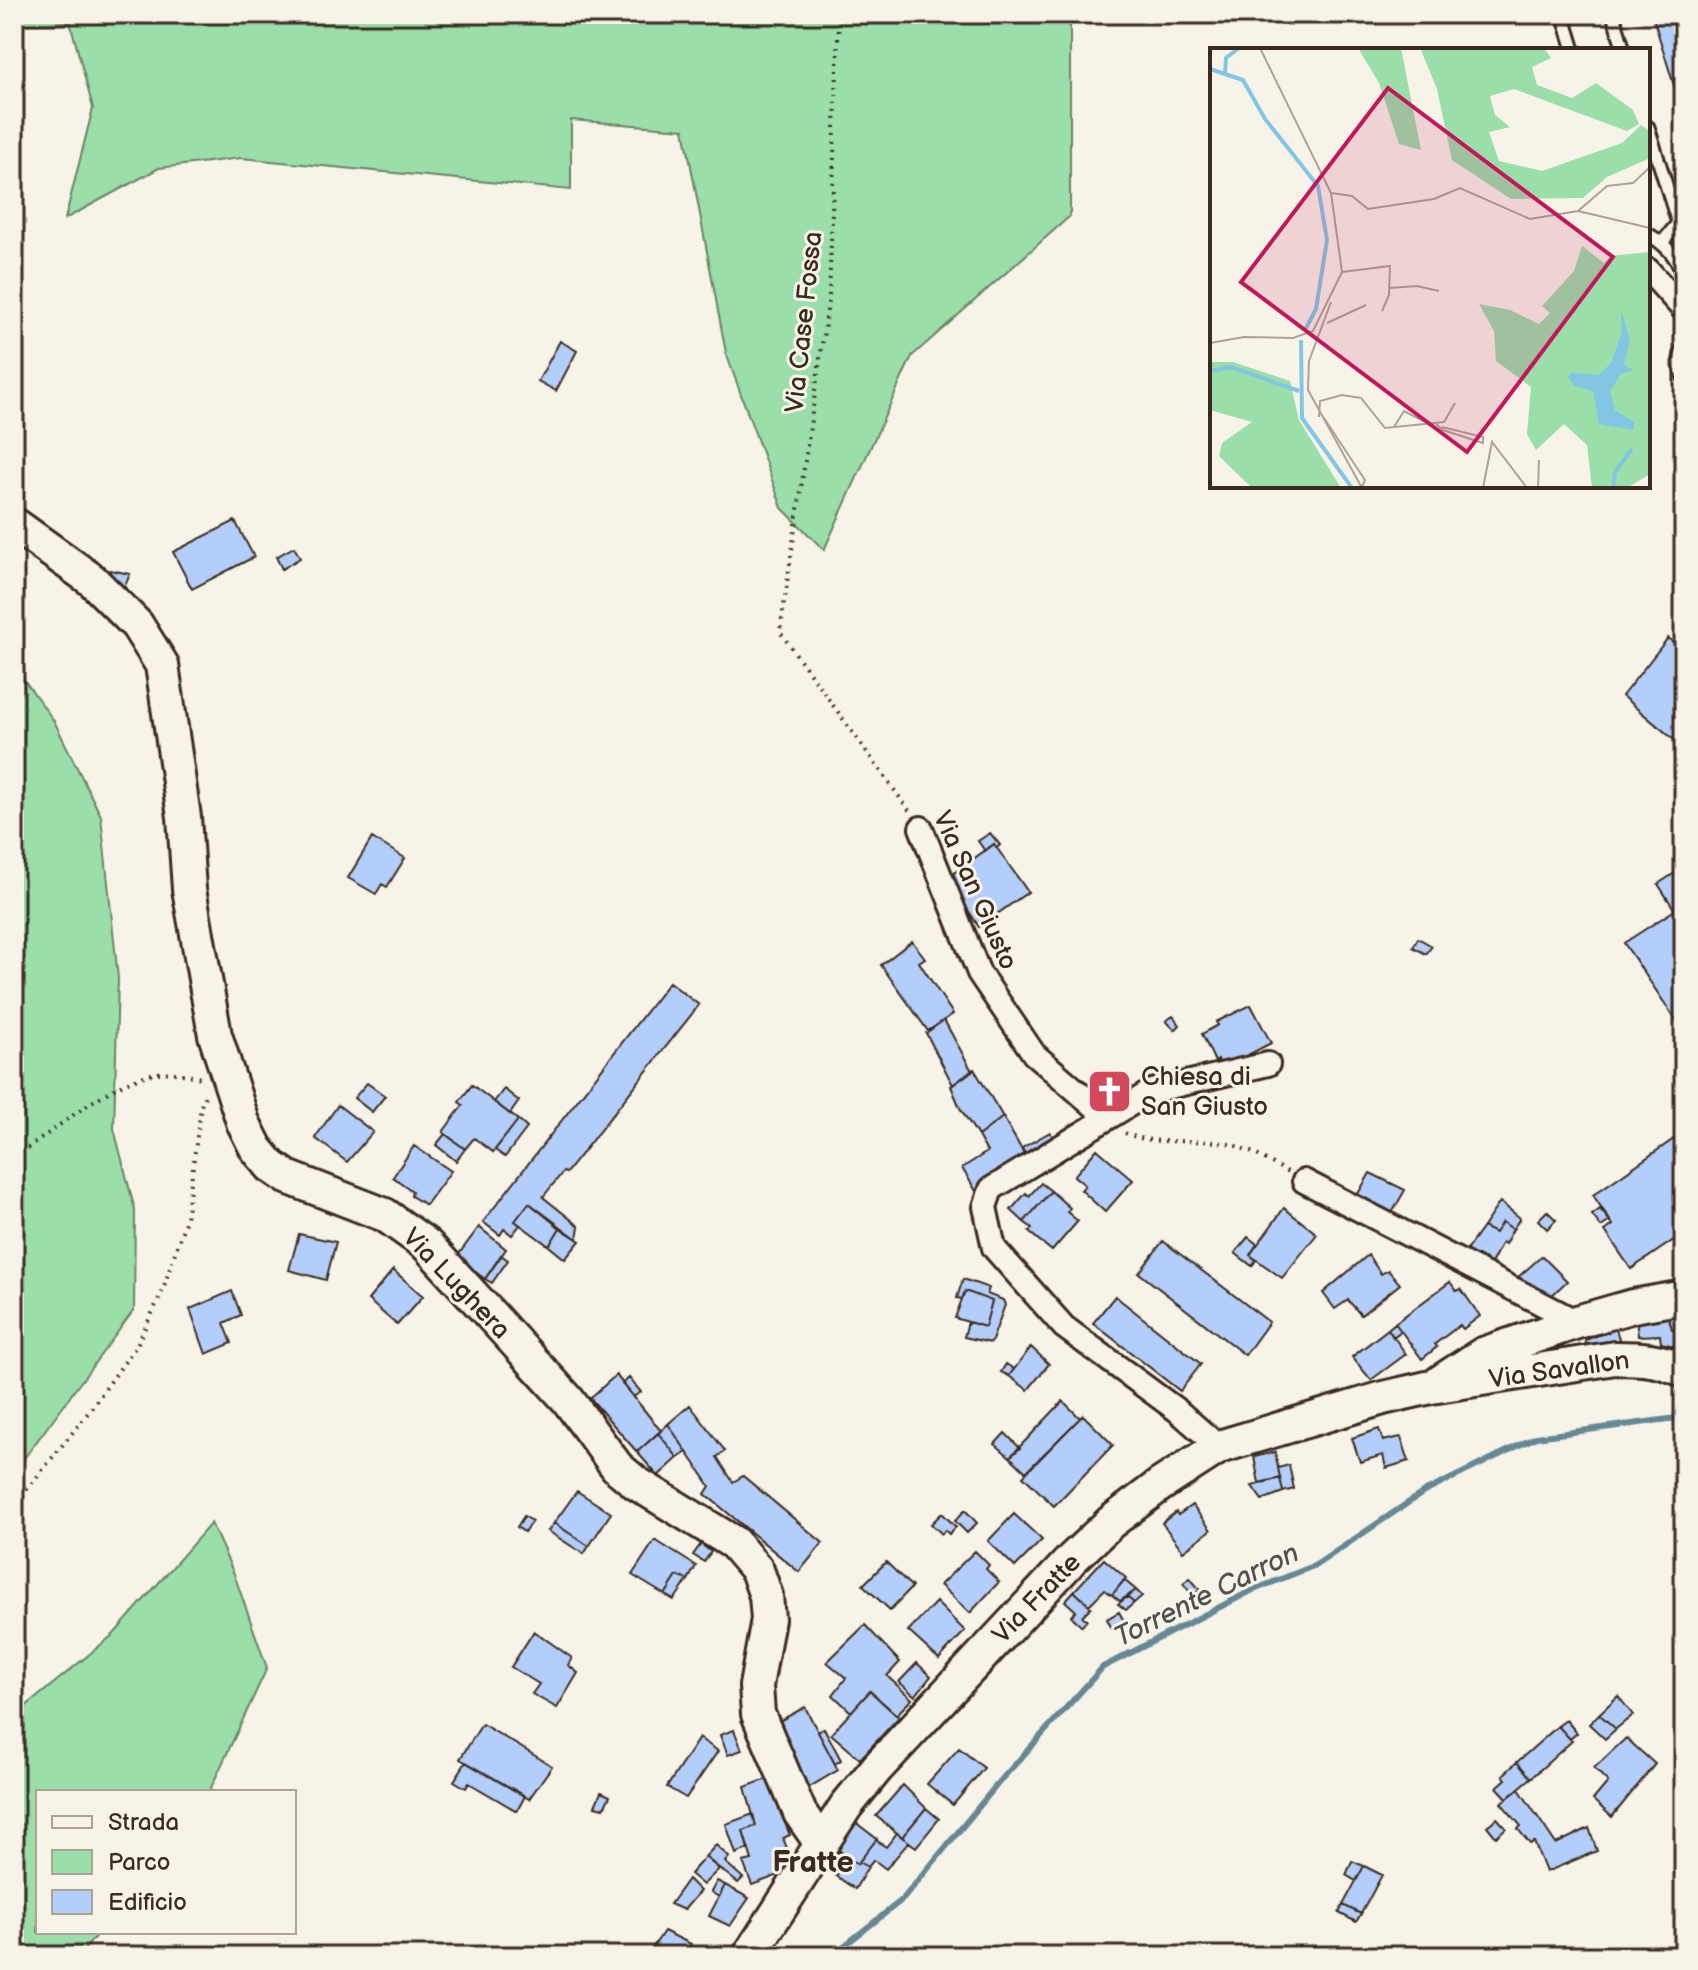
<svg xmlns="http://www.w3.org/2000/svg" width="1698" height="1970" viewBox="0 0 1698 1970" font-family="'Balsamiq Sans',sans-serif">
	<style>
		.green { fill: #9adeaa; stroke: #6a8464; stroke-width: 2 }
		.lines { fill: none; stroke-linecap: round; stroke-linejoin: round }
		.stream { stroke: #668895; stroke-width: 6 }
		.building { fill: #b3cefb; stroke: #3b2a1e; stroke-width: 2 }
		.lane-casing { stroke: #3b2a1e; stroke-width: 17 }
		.street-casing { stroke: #3b2a1e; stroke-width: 28 }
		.secondary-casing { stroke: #3b2a1e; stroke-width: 38 }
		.path { stroke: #3b2a1e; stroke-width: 4; stroke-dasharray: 2 6; stroke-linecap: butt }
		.lane { stroke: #f7f3e8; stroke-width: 11 }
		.street { stroke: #f7f3e8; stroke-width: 22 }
		.secondary { stroke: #f7f3e8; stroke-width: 32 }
		.labels { text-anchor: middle; stroke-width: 6; stroke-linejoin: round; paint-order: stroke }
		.street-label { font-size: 26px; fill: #3b2a1e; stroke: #f7f3e8 }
		.poi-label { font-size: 26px; fill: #3b2a1e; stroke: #f7f3e8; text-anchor: start }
		.water-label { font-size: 28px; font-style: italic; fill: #4d5150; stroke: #f7f3e8 }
		.quarter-label { font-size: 30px; font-weight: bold; fill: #3b2a1e; stroke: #f7f3e8 }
		.inset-river { fill: none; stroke: #83c6e4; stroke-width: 4 }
		.inset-road { fill: none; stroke: #aca397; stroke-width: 2 }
		.view { fill: #c2185b; fill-opacity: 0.15; stroke: #c2185b; stroke-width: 4 }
		.inset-edge { fill: none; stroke: #3b2a1e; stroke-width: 4 }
	</style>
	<rect width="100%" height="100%" fill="#f7f3e8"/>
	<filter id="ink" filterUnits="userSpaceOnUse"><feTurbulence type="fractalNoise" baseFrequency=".0125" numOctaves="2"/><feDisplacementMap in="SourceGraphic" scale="16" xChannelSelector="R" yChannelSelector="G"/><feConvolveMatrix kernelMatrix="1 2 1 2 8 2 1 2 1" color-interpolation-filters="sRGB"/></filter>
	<g filter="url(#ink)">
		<path class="green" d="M14,14H1070V216L912,356L824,550L782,508L726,353L684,129L571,120V190L241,158L159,168L65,219L93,108L70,22L14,25Z
			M14,666L54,721L101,816L118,978L114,1129L135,1210L134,1310L14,1472Z
			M211,1523L234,1574L267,1668L209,1792H38V1932H99L79,1956H14V1716L114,1634Z"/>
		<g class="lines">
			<path class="stream" d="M841,1956L844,1946L903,1899L1000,1781L1103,1667L1251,1591L1316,1565L1424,1492L1536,1437L1684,1417"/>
		</g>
		<path class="building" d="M1652,14H1684V118Z
			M560,341L577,351L556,391L538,381Z
			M235,521L254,557L192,589L173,552Z
			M294,547L300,558L282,569L276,557Z
			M110,570L130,574L124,588L109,585Z
			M1668,638L1684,652V748L1622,696Z
			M990,833L1000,845L997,848L994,844L985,851L978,841Z
			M372,838L405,858L387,887L382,884L376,894L348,878Z
			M994,844L1028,892L979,927L947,878Z
			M1684,867V904L1675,910L1658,884Z
			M1684,904V1032L1624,943Z
			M1418,938L1432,946L1426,954L1413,947Z
			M912,941L925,958L919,962L953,1014L928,1031L881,965Z
			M669,982L699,1005L566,1173L563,1172L543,1197L579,1226L577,1239L529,1203L515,1221L520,1225L512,1235L504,1229L500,1235L483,1222Z
			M1251,1005L1271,1043L1223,1068L1218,1060L1215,1062L1202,1034L1218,1025L1216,1022Z
			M1173,1016L1180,1025L1175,1030L1166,1021Z
			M944,1020L972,1071L953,1085L926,1033Z
			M974,1069L1003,1117L978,1136L960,1108L951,1086Z
			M1105,1071L1110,1074L1126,1097L1110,1109L1094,1085L1095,1078Z
			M367,1083L385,1096L372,1112L354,1098Z
			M472,1085L518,1120L493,1152L474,1138L465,1149L443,1132L463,1105L459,1102Z
			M504,1089L519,1101L510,1114L494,1102Z
			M338,1105L373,1132L347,1162L315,1138Z
			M1003,1117L1027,1159L976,1191L962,1168L987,1152L978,1136Z
			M518,1120L527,1128L505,1157L495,1150Z
			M1050,1132L1056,1142L1027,1159L1022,1148Z
			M1684,1132V1233L1631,1269L1605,1231L1613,1225L1593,1195Z
			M445,1134L465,1149L456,1161L436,1145Z
			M414,1146L451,1171L426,1205L411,1196L412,1191L393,1177Z
			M1097,1149L1133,1180L1105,1212L1081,1190L1085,1185L1074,1176Z
			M1370,1173L1405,1190L1387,1222L1352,1204Z
			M1041,1183L1051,1191L1024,1222L1011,1210L1026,1193L1029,1196Z
			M1051,1191L1070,1208L1067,1212L1078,1221L1052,1251L1029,1232L1032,1228L1024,1222Z
			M1500,1202L1520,1218L1513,1229L1502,1222L1495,1233L1483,1227Z
			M529,1203L560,1228L549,1246L515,1221Z
			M1284,1208L1317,1234L1282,1278L1250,1255Z
			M1600,1209L1610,1221L1601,1227L1592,1215Z
			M1547,1211L1556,1220L1547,1229L1538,1220Z
			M1502,1222L1513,1229L1505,1244L1502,1242L1488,1270L1463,1255L1483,1227L1495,1233Z
			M479,1227L506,1249L485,1279L456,1258Z
			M560,1228L580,1241L565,1259L549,1246Z
			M299,1234L336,1242L326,1280L289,1270Z
			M1248,1237L1257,1244L1250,1255L1256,1260L1252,1266L1235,1253Z
			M1163,1241L1269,1322L1245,1355L1139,1273Z
			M501,1255L508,1260L492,1283L485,1279Z
			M1368,1255L1381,1274L1388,1270L1400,1284L1361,1315L1348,1300L1335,1309L1323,1293Z
			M1542,1256L1567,1281L1544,1303L1517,1278Z
			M393,1270L423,1296L397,1325L368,1300Z
			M963,1279L989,1288L987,1294L1003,1300L1005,1305L991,1343L964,1337L968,1322L985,1327L992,1301L965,1291L962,1299L957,1298Z
			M1450,1282L1457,1291L1461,1289L1480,1316L1463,1329L1460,1325L1435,1344L1437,1347L1422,1359L1395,1323Z
			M232,1291L241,1315L224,1323L232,1343L206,1354L190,1309Z
			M965,1291L992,1301L985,1327L955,1318Z
			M1115,1296L1201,1364L1180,1391L1093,1323Z
			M1684,1311V1328L1672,1329L1668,1314Z
			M1668,1314L1672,1329L1684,1328V1348L1661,1343L1660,1335L1638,1336L1636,1319Z
			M1395,1323L1401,1331L1393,1337L1388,1329Z
			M1388,1329L1406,1354L1371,1380L1352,1357Z
			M1616,1329L1621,1345L1589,1355L1585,1340Z
			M1031,1347L1049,1364L1028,1390L1009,1376Z
			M1006,1364L1014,1369L1009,1376L1001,1372Z
			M616,1375L661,1431L637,1452L590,1398Z
			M629,1378L641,1392L633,1397L622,1384Z
			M1063,1401L1080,1418L1026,1472L1010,1457Z
			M690,1405L725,1451L717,1457L733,1482L743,1476L823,1543L799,1572L705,1494L710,1486L668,1424Z
			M1083,1415L1113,1445L1054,1506L1023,1476Z
			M668,1424L687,1452L678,1458L658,1433Z
			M1379,1429L1383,1441L1401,1437L1409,1461L1386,1468L1383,1455L1360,1462L1352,1438Z
			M658,1433L678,1458L658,1476L637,1452Z
			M1005,1433L1020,1448L1010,1457L995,1444Z
			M1275,1452L1280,1478L1259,1483L1254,1457Z
			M1289,1465L1294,1489L1283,1492L1278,1468Z
			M1280,1478L1283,1492L1262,1500L1252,1486Z
			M577,1491L611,1513L589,1546L554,1523Z
			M1192,1505L1211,1530L1183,1551L1162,1523L1176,1512L1178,1515Z
			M965,1510L977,1523L967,1533L955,1521Z
			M942,1513L956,1527L949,1534L945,1530L942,1534L931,1524Z
			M1014,1514L1042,1540L1015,1567L988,1541Z
			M524,1516L532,1521L524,1532L517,1527Z
			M554,1523L589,1546L584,1554L548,1531Z
			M655,1540L696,1566L688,1580L677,1576L665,1595L632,1575Z
			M701,1544L711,1552L704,1562L693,1555Z
			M975,1551L989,1565L986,1569L999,1582L970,1613L940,1585Z
			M1104,1559L1126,1578L1112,1595L1104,1590L1089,1605L1074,1591Z
			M886,1562L912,1587L890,1610L863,1585Z
			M677,1576L688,1580L674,1600L665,1595Z
			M1190,1578L1200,1590L1192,1595L1183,1583Z
			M1124,1580L1136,1590L1120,1601L1112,1595Z
			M1136,1590L1142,1596L1134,1603L1127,1597Z
			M1074,1591L1091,1607L1082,1616L1087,1620L1082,1626L1071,1616L1076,1611L1065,1601Z
			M1127,1597L1134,1603L1126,1610L1118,1604Z
			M936,1602L965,1631L939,1659L908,1631Z
			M1119,1612L1124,1621L1112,1629L1107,1619Z
			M865,1625L900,1662L887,1676L912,1699L896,1715L870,1691L851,1712L833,1695L846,1678L827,1662Z
			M534,1631L572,1658L568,1665L578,1673L557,1708L532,1694L539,1684L511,1667Z
			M917,1663L931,1676L915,1696L899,1682Z
			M870,1691L899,1717L860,1759L831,1734Z
			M1618,1696L1633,1715L1616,1729L1599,1714Z
			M805,1707L838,1770L806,1789L770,1726Z
			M1599,1714L1616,1729L1605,1739L1589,1724Z
			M1566,1720L1577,1733L1570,1739L1558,1726Z
			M482,1724L552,1766L529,1799L460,1759Z
			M1558,1726L1572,1741L1531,1778L1517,1762Z
			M824,1728L841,1760L835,1764L818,1732Z
			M734,1730L742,1750L728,1755L720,1735Z
			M699,1738L718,1751L686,1798L667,1787Z
			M1626,1738L1655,1764L1612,1817L1593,1800L1608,1782L1594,1768Z
			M959,1748L984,1768L953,1805L927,1784Z
			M466,1762L525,1796L517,1811L469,1783L466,1788L454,1781Z
			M1517,1762L1531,1778L1507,1798L1497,1787L1506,1779L1503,1775Z
			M767,1779L790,1835L783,1838L795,1869L752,1885L743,1862L752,1860L743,1831L756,1826L745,1787Z
			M903,1785L926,1808L902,1837L876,1816Z
			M1519,1789L1556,1844L1589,1828L1597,1851L1546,1872L1534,1842L1530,1844L1518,1829L1521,1826L1501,1803Z
			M601,1792L610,1796L604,1808L595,1806Z
			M926,1808L939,1819L916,1847L902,1837Z
			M753,1814L756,1826L743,1831L748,1849L736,1854L726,1824Z
			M1497,1818L1506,1828L1496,1837L1487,1826Z
			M855,1822L877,1839L857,1864L836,1848Z
			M897,1833L909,1842L886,1869L874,1860L868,1867L859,1862L876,1840L886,1847Z
			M716,1845L729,1857L725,1862L743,1878L738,1883L705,1857Z
			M839,1851L857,1864L859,1862L868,1867L855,1889L836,1876L840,1870L830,1864Z
			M705,1857L719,1869L703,1885L690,1874Z
			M1352,1861L1364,1866L1356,1881L1346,1875Z
			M1364,1866L1382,1875L1361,1914L1343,1905Z
			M688,1879L700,1891L684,1910L670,1904Z
			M717,1881L725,1885L719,1897L711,1892Z
			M725,1885L749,1898L730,1926L709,1916Z
			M1343,1905L1361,1914L1356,1922L1339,1913Z
			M664,1931L691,1944L685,1956H647Z"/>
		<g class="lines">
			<defs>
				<path id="lane" d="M1563,14L1574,50
					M1613,14L1624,50
					M1648,127L1678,223L1662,243
					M1648,234C1665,244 1680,259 1683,279L1670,294
					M1684,345L1679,363L1684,378"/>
				<path id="street" d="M1648,270L1684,310
					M921,828L979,973L1034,1054L1107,1117
					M1304,1181L1577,1322
					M1219,1447L1178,1411L1064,1327L994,1248L985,1207L991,1189L1152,1091L1268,1064"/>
				<path id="secondary" d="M14,524L92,580L137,625L162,665L184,817L189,889L215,1035L243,1122L256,1148L271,1166L287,1177L385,1215L427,1245L568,1400L617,1467L636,1483L734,1543L757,1570L766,1596L768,1619L756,1686L758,1714L800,1813L821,1843
					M1440,1382L1483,1354L1577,1322L1633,1306L1684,1297
					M749,1956L846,1806L877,1768L1073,1558L1111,1522L1160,1485L1219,1447L1383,1398L1431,1387L1615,1358C1640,1358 1662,1359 1684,1371"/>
			</defs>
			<use href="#lane" class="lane-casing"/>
			<use href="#street" class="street-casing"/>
			<use href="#secondary" class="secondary-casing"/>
			<path class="path" d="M839,14L829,297L780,632L911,813
				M1125,1133C1154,1146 1187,1139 1218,1142C1242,1144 1267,1161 1288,1172
				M14,1157C56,1131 103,1085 152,1074C168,1070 186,1075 202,1078
				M14,1510L20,1498L85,1417L137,1345L162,1292L186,1219L201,1106L206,1093"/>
			<use href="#lane" class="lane"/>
			<use href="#street" class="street"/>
			<use href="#secondary" class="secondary"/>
		</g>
	</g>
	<defs>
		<symbol id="church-square" viewBox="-11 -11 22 22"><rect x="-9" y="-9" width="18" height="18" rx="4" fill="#d1495b" stroke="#f7f3e8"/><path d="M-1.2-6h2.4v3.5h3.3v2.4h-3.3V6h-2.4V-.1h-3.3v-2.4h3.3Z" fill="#fff"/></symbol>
	</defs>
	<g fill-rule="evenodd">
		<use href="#church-square" x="1084" y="1066" width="51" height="51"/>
	</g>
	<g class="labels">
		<g class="street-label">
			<text transform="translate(803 322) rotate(-84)" y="9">Via Case Fossa</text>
			<text transform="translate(976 890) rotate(66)" y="9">Via San Giusto</text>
			<text transform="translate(457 1283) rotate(46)" y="9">Via Lughera</text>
			<text transform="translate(1559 1369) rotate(-8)" y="9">Via Savallon</text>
			<text transform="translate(1036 1598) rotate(-46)" y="9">Via Fratte</text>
		</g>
		<g class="poi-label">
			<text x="1141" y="1085">Chiesa di<tspan x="1141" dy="30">San Giusto</tspan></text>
		</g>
		<g class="water-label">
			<text transform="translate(1206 1594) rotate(-26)" y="10">Torrente Carron</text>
		</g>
		<g class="quarter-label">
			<text x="813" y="1872">Fratte</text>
		</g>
	</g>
	<g transform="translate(1210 48)">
		<rect width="440" height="440" fill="#f7f3e8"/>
		<path d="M148,0H191L211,102L189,96L169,35ZM210,0H334L341,10L322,19L327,37L362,50L386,35L423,62L429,76L417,83L304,41L280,48L285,67L300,79L279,84L289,113L332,123L412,95L431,77L440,83V110L397,129L373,150L301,151L242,112L227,41ZM372,198L394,215L400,208L440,204V426L417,440H382L377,397L354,376L326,402L317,386L321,339L286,313L284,283L269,256L300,262L329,276L340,265L332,258L364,223ZM0,314H23L80,333L89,372L131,440H42L9,408L12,395L42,374L0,362Z" fill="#9adeaa"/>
		<path d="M411,261L420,292L414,317L423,322L411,326L400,343L405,362L424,374V382L389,376L383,343L364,338L358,329L360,325L389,327L401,315L412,284Z" fill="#83c6e4"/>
		<path class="inset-river" d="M0,21L33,32L55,71L108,138L117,192L106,261L95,282M15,25L16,10L29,0M91,292L92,370L142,440M0,323L21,319L89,343M403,440L405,424L422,401"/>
		<path class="inset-road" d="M121,145L142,148L158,161L224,151L250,140L320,171L368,163L397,138L423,135L440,119M368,163L440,180M132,224L180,218L179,247L172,263M180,240L207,238L229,243M121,254L99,313L98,342L152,440M117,275L156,257M0,295L34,289L83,290L103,283L132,224L121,145L50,0M112,367L155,432L152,439M109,369L110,353L132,347L151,350L175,380L234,374L245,355M226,376L233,382L273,395V389L232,379M184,379L194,363L219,376M273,440L282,394L317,440M328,440L329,412"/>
		<path class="view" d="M178,40L403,209L257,404L31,234Z"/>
		<rect width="440" height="440" class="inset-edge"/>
	</g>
	<rect width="1698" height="1970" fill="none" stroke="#f7f3e8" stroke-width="48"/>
	<rect x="24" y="24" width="1650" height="1922" fill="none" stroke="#3b2a1e" stroke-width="3" filter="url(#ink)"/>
	<rect x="36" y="1790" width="260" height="144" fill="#f7f3e8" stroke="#aca397" stroke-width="2"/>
	<rect x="52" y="1816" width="40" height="12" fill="#f7f3e8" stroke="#aca397" stroke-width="2"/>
	<text x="108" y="1830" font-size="24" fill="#3b2a1e">Strada</text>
	<rect x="52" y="1850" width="40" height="24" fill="#9adeaa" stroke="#aca397" stroke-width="2"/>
	<text x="108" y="1870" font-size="24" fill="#3b2a1e">Parco</text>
	<rect x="52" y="1890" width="40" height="24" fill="#b3cefb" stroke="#aca397" stroke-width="2"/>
	<text x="108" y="1910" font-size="24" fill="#3b2a1e">Edificio</text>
</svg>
